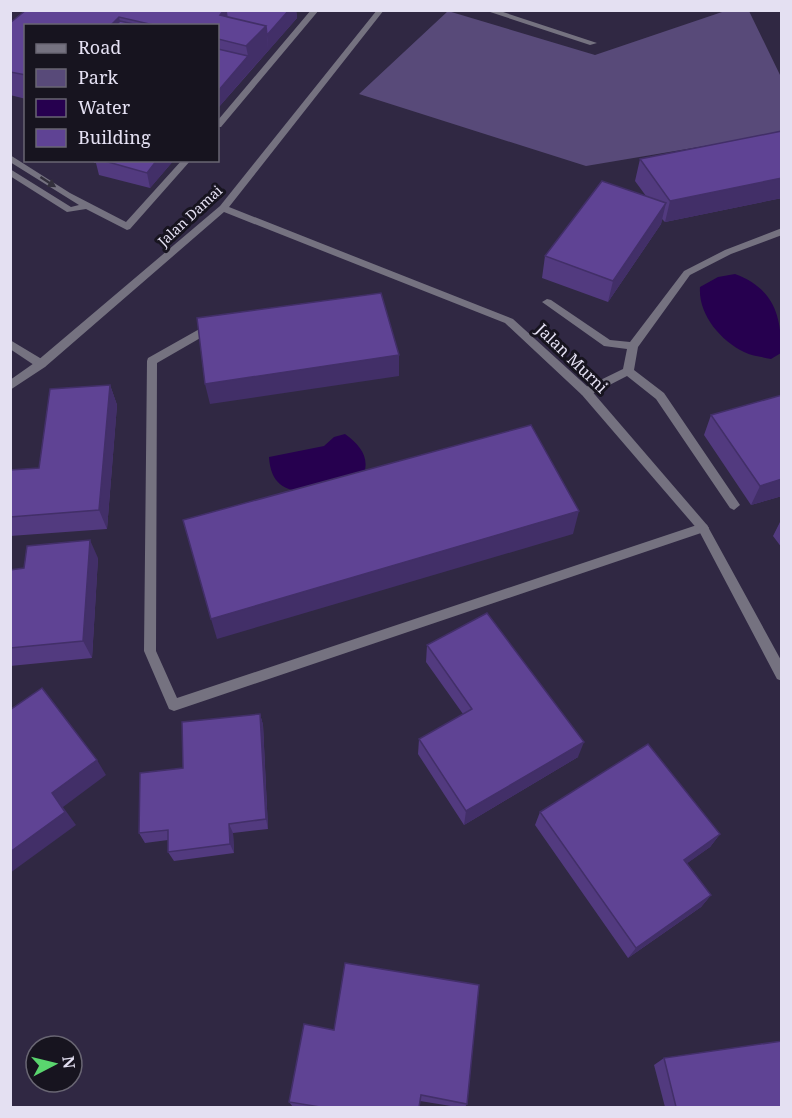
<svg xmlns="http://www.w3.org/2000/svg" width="792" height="1118" viewBox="0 0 792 1118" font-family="'Noto Serif',serif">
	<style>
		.green { fill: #584a79 }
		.water { fill: #26004f }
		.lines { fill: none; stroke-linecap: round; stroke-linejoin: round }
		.lane { fill: #757280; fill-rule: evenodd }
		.street { fill: #757280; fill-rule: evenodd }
		.wall { fill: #523a7f }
		.shaded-wall { fill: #422f68 }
		.building { fill: #5f4394; stroke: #422f68; stroke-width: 1.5 }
		.oneway { fill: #33303c }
		.labels { text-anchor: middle; stroke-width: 6; stroke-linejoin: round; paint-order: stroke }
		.far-street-label { font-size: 14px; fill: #e4e0f2; stroke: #17141f }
		.street-label { font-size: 16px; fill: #e4e0f2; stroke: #17141f }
	</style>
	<rect width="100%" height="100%" fill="#302843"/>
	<path class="green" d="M448,11L595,55L725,11H749L781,77V133L586,166L359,94Z"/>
	<path class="water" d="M735,274C773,288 782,315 781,353L771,359C763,357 752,356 744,352C720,340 698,314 700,287L718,277Z
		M345,434C362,446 372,461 361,480C327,487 272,510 269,457L324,446L334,437Z"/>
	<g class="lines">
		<path class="lane" d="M311,10H319L221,127H218V120Z
			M10,155L70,193L126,222L182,160H191L130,229L127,230L86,209L67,212L10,176V169L71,207L79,205L10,162Z
			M782,228V235L731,254L690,275L638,347L634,370L664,393L738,502L740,505L734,510L730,508L656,399L627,376L590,395H582L581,392L582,389L623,369L627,349L604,346L542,302L547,299L551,300L610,340L630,342L684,271L725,250Z
			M214,325L218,326V332L209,333L157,363L156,651L177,698L703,523L707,525L709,528L707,531L174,711L169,709L144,651L147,361L148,358L203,327Z
			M10,340L45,361L46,364L45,367H37L10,349Z"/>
		<path class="street" d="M377,10H384L229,207L513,319L590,389L707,525L782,662V681L777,679L699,531L582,395L505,323L224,212L45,367L10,390V380L37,361L220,206Z
			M484,10H497L597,43L590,45Z"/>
	</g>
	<path class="wall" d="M26,10H296L297,18L218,108V26H26V99L10,95V23Z
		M782,131V198L665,222L662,219L661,224L608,302L542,278L545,256L646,196L635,181L640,159Z
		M94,160H174L150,188L99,175L96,163H94Z
		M110,385L117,405L107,529L10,536V470L39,468Z
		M711,415L782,496L751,505L704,435Z
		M782,521V548L773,536L780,522Z
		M98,558L92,658L10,666V570Z
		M427,645L578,757L464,825L418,754L419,739L463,714L426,662Z
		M260,714L263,725L268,829L233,833L234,853L174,861L168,852V840L145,843L139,833L183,768Z
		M540,812L720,834L710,847L687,863L711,895L701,907L628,958L535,825Z
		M304,1024L467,1104L465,1107H457L420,1101L419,1107H293L289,1102Z
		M664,1058L782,1107H665L654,1065Z"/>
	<path class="shaded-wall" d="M214,10H226L229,27Z
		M289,10H296L297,18L268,51L267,35Z
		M119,17L121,26H110Z
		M266,26L268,51L250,71L218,108V91L248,56L246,46Z
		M157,160H174L150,188L147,173Z
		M782,178V198L665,222L670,201Z
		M666,203L661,224L608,302L613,281Z
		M399,355V376L210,404L205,384Z
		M110,385L117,405L107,529L99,510Z
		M782,479V496L751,505L760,486Z
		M579,511L573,534L217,639L211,619Z
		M90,540L98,558L92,658L83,641Z
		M260,714L263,725L268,829L266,819Z
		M584,742L578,757L464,825L466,811Z
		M97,760L106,775L63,807L76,825L10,873V852L52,793Z
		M229,824L233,833L234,853L230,844Z
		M720,834L710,847L675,872L684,860Z
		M711,895L701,907L628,958L636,948Z"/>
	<path class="building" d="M26,10H224L220,15L266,26L246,46L218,39V26H158L119,17L110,26H26V75L10,72V23Z
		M226,10H289L267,35L266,26L227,17Z
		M120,21L142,26H115Z
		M218,49L248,56L218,91Z
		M782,131V178L670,201L640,159Z
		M101,160H157L147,173Z
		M602,181L666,203L613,281L545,256Z
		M381,293L399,355L205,384L197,318Z
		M110,385L99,510L10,517V470L39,468L50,389Z
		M782,395V479L760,486L711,415Z
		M531,425L579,511L211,619L183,520Z
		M90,540L83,641L10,648V570L24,568L27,546Z
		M487,613L584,742L466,811L419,739L472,709L427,645Z
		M42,688L97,760L52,793L65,812L10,852V710Z
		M260,714L266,819L229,824L230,844L168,852V830L139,833L140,773L183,768L182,722Z
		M648,744L720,834L684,860L711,895L636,948L540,812Z
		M345,963L479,985L467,1104L421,1095L419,1107H320L289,1102L304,1024L334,1030Z
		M782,1041V1107H676L664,1058Z"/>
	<defs><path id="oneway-solid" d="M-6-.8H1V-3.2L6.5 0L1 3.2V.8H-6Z" transform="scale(1.5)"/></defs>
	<use class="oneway" href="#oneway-solid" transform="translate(48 182) rotate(33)"/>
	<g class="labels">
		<g class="far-street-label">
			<text transform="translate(190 216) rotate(-43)" y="5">Jalan Damai</text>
		</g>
		<g class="street-label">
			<text transform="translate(572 358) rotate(44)" y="6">Jalan Murni</text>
		</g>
	</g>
	<rect width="792" height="1118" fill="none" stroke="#e4e0f2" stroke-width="24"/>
	<rect x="24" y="24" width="195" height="138" fill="#17141f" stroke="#696673" stroke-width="1.5"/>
	<rect x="36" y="44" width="30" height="9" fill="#757280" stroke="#696673" stroke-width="1.5"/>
	<text x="78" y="54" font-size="18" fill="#e4e0f2">Road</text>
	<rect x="36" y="69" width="30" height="18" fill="#584a79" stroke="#696673" stroke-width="1.5"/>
	<text x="78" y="84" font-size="18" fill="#e4e0f2">Park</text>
	<rect x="36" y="99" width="30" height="18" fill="#26004f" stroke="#696673" stroke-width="1.5"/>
	<text x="78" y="114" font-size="18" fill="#e4e0f2">Water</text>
	<rect x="36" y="129" width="30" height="18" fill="#5f4394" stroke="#696673" stroke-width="1.5"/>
	<text x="78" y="144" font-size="18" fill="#e4e0f2">Building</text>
	<g transform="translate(54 1064) rotate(83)"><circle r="28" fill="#17141f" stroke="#696673" stroke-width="1.5"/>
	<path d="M0-4.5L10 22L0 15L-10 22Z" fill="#5ad56e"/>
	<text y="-9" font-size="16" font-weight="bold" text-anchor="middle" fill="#e4e0f2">N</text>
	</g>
</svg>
